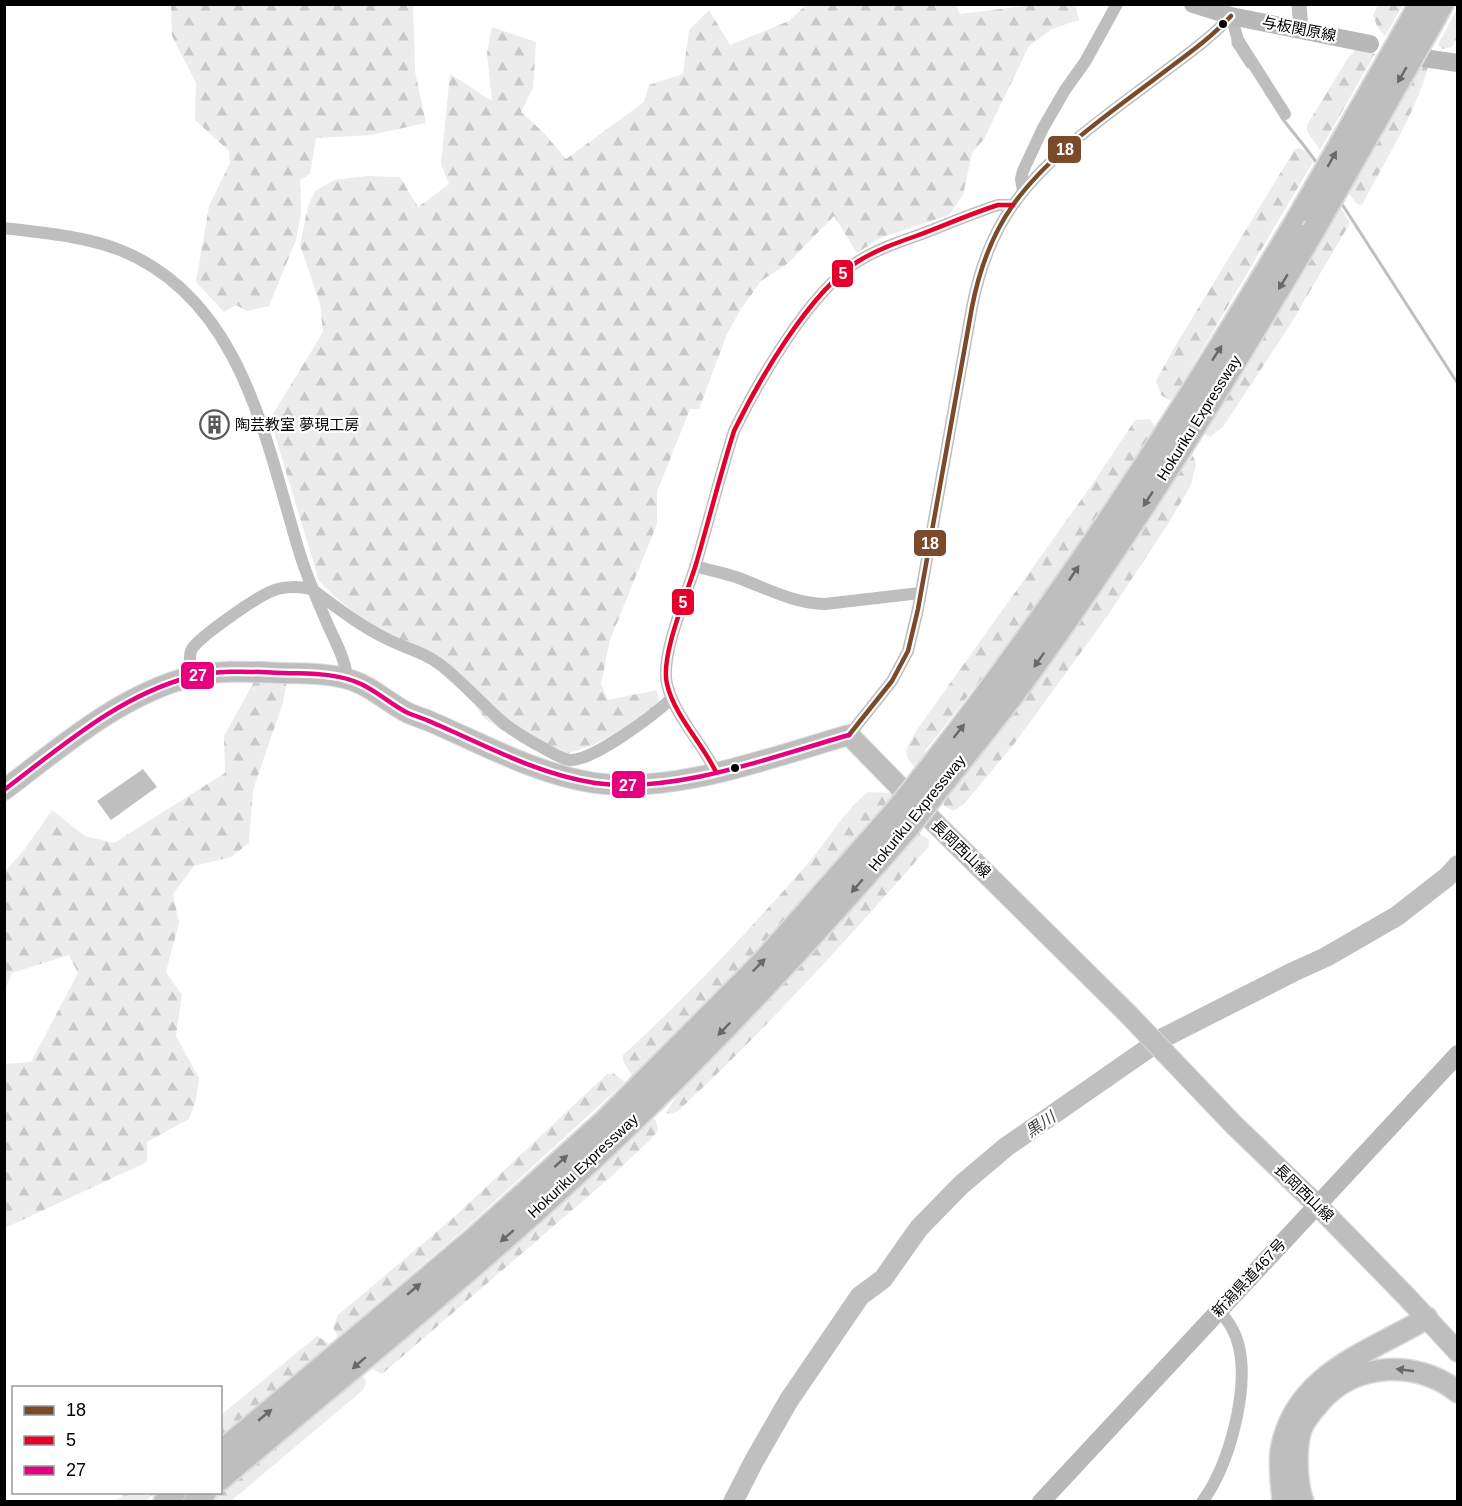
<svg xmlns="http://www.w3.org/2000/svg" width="1462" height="1506" viewBox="0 0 1462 1506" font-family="Arial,'Noto Sans JP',sans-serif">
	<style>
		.forest { fill: url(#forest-firs) }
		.water { fill: #bfbfbf }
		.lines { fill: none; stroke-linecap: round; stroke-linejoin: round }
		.stream { stroke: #bfbfbf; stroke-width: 3 }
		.river { stroke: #bfbfbf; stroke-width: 20 }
		.primary-casing { stroke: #dbdbdb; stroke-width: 22 }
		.trunk-casing { stroke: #dbdbdb; stroke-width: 24 }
		.motorway-casing { stroke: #dbdbdb; stroke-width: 26 }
		.minor { stroke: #bebebe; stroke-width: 12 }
		.tertiary { stroke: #bebebe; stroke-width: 15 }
		.secondary { stroke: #b8b8b8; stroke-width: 18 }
		.primary { stroke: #bebebe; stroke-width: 20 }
		.trunk { stroke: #bebebe; stroke-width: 21 }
		.motorway { stroke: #bebebe; stroke-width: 22 }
		.motorway-bridge-casing { stroke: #dbdbdb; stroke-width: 26; stroke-linecap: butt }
		.motorway-bridge { stroke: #bebebe; stroke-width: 22 }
		.bus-1-casing { stroke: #fff; stroke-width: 9 }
		.bus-2-casing { stroke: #fff; stroke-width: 9 }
		.bus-3-casing { stroke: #fff; stroke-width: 9 }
		.bus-1 { stroke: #7a4b2a; stroke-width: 4.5 }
		.bus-2 { stroke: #e4002b; stroke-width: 4.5 }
		.bus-3 { stroke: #e5007d; stroke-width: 4.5 }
		.oneway { fill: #686868 }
		.bus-dot { fill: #000; stroke: #fff; stroke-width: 2 }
		.labels { text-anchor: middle; stroke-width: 4.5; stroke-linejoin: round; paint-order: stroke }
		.street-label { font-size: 15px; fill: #000; stroke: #fff }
		.poi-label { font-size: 15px; fill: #000; stroke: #fff; text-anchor: start }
		.water-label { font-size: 16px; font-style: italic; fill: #444; stroke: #fff }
		.line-badge { stroke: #fff; stroke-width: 2 }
		.badge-label { font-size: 16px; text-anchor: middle; font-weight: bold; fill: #fff }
	</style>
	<defs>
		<pattern id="forest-firs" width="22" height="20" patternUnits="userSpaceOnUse" patternTransform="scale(1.5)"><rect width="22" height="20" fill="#ececec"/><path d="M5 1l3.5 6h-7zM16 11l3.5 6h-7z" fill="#c9c9c9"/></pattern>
	</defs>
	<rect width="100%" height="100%" fill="#fff"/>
	<path class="forest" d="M1378,4L1403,5L1385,36L1377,26L1373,15Z
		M171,5H413L415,71L426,123L371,135L316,138L310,174L300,180L301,212L296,240L269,306L247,311L236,305L224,312L196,282L209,206L230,163L229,151L195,120L196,83L172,36Z
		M806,5H956L960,14L1031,5H1075L1079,20L1052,29L1029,46L984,139L972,153L963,195L949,215L880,238L857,253L834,216L787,264L761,281L741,309L727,334L699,409H690L657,492V524L610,640L601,684L608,700L657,690L660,708L628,728L593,745L569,753L533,750L485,719L461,686L402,641L374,628L336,598L319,581L270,419L323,332L320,304L300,245L308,206L315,191L334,180L367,176L400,177L418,207L449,184L441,164L450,74L492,101L487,53L492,27L536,42L533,88L521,112L544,133L566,159L644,102L649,85L683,74L689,30L709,10L730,45L789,21Z
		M1457,9V38L1452,47L1443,49L1438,45Z
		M1365,49L1375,54L1320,150L1307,131V125L1348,58L1356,50Z
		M1421,64L1428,67C1415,115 1385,160 1362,205L1357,204L1347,191Z
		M1299,148L1307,152L1313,162L1173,399L1169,400L1161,395L1156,381L1174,348L1295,149Z
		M1340,206L1350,223L1290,325L1223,427L1210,437L1206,435L1202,430Z
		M1150,419L1155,427L1075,553L1014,637L925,751V755L915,767C900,753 908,747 916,731L1091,486L1135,420Z
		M1190,448L1196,464L1191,485L1168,524L1106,618L1014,744L964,804L953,811L944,806L943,802C1033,690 1119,574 1190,448Z
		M256,678L287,681L283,703L253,790L249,843L231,857L194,866L173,894L179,923L166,972L182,995L176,1036L199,1078L196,1100L189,1119L147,1142V1162L5,1228V1064L31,1062L78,973L69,955L12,973L5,990V871L24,850L52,810L85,836L114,843L225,773L224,736Z
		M868,792L892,793L893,797C859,833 828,870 796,907C745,966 689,1022 632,1076L623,1061V1055C688,996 746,933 804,868C825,845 845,809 868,792Z
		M918,832L929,840V846C849,938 767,1028 678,1111L671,1114L666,1113L678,1093L779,988L849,912Z
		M613,1073L625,1082L470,1224L338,1337L333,1327L338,1315L453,1218L607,1074Z
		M652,1117L656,1121L658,1130L651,1139L614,1174L382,1374L371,1368L585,1181Z
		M317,1336L331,1345L221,1437V1415Z
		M360,1375L365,1379L366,1383L363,1390L231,1501L209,1502Z
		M127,1492H156V1493L145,1501H116Z"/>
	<path class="water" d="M143,769L157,787L111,820L97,801Z"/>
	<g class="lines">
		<path class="stream" d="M1233,40V44L1248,67
			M1282,118C1294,134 1307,148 1318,165
			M1340,201L1458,384"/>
		<path class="river" d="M733,1502L754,1461L789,1400L860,1296L883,1279L919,1228L961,1185L1006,1147L1163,1038L1293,972L1326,957L1397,916L1447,877L1458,865"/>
		<defs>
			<path id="primary" d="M4,790C61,747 120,695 190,677C221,669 254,672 285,673C311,674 338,673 361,684C378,692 392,705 408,713C415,716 422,718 429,721C483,744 536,774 595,783C676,794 771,757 849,735L932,820L1128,1014L1233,1124L1317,1205L1405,1295L1458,1352"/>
			<path id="trunk" d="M1283,1502C1282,1485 1279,1467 1281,1451C1294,1374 1368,1353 1427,1318
				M1303,1502C1298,1488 1297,1475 1297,1461C1297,1450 1298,1439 1301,1429C1305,1419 1313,1410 1320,1402C1355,1362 1417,1359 1458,1392"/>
			<path id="motorway" d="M1412,19L1420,4
				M1431,24L1442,4
				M923,777C1064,598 1187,406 1303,210
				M939,788C970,749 1002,711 1031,670C1133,529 1225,381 1313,231
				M220,1453L473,1240L604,1122L764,961L896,811
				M220,1479C356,1364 496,1252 624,1129C724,1033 818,931 909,826
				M165,1502L175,1492
				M195,1502L205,1492"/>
		</defs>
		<use href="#primary" class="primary-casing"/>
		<use href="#trunk" class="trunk-casing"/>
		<use href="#motorway" class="motorway-casing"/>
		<path class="minor" d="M1231,16L1238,40L1285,114
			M1023,191L1021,179L1023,171L1043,128L1065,90L1085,62L1117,4
			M4,228C43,233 84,236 120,250C242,299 265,439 299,551C306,575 317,599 327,623C335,641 345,658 347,678
			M695,566C709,570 723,573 736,577C766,588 792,603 825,604L920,593
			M191,676C191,668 188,656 192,649C200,636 257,597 272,591C283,586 302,586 313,590C336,607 359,625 385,638C406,649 423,651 442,666C462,682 480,702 499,719C513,732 529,740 545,749C552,753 562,759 570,760C593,761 654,715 671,699
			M849,735L892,681L908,651L918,609L972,307C979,271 991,236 1013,205C1049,154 1110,113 1160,75C1185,56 1210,39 1231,16
			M716,772C702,743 674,715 667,684C660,656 687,594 696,564C709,520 720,475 734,431C759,380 809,293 857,262C876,250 896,243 916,236C943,226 970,214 998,205H1013
			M1202,1502C1229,1466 1249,1391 1239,1347C1236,1332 1228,1321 1219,1310"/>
		<path class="tertiary" d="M1299,4L1301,29"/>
		<path class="secondary" d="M1193,4L1231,16L1370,44
			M1423,58L1458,63
			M1041,1502L1458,1054"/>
		<use href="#primary" class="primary"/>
		<use href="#trunk" class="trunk"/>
		<use href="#motorway" class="motorway"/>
		<defs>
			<path id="motorway-bridge" d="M1303,210L1412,19
				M1313,231L1431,24
				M896,811L923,777
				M909,826L939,788"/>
		</defs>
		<use href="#motorway-bridge" class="motorway-bridge-casing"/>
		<use href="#motorway-bridge" class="motorway-bridge"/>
		<defs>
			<path id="bus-1" d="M849,735L892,681L908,651L918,609L972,307C979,271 991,236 1013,205C1049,154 1110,113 1160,75C1185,56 1210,39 1231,16"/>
			<path id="bus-2" d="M716,772C702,743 674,715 667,684C660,656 687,594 696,564C709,520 720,475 734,431C759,380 809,293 857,262C876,250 896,243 916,236C943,226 970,214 998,205H1013"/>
			<path id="bus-3" d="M4,790C61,747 120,695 190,677C221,669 254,672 285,673C311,674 338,673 361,684C378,692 392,705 408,713C415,716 422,718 429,721C483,744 536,774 595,783C676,794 771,757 849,735"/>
		</defs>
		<use href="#bus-1" class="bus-1-casing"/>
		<use href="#bus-2" class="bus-2-casing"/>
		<use href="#bus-3" class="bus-3-casing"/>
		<use href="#bus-1" class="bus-1"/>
		<use href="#bus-2" class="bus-2"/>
		<use href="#bus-3" class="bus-3"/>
	</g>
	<defs><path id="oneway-solid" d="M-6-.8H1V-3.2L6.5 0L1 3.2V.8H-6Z" transform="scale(1.5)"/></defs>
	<g class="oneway">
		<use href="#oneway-solid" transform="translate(1402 75) rotate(120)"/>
		<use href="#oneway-solid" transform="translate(1332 159) rotate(-60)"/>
		<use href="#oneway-solid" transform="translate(1283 282) rotate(121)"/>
		<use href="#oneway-solid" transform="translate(1217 353) rotate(-57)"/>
		<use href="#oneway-solid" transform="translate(1148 499) rotate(123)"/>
		<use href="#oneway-solid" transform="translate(1074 573) rotate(-56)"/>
		<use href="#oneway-solid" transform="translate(1039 660) rotate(125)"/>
		<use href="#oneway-solid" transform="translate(959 731) rotate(-52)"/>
		<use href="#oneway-solid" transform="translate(857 886) rotate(131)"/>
		<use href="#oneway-solid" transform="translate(759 965) rotate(-46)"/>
		<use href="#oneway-solid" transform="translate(724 1029) rotate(134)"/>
		<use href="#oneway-solid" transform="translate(561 1161) rotate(-42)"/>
		<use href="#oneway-solid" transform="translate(507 1236) rotate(139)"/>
		<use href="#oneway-solid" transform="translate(414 1289) rotate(-40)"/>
		<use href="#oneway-solid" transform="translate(359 1363) rotate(139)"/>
		<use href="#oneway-solid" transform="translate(1405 1370) rotate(-172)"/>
		<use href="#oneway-solid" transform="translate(265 1415) rotate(-40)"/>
	</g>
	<defs>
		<symbol id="building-ring" viewBox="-11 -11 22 22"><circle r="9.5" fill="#fff" stroke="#595959" stroke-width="1.5"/><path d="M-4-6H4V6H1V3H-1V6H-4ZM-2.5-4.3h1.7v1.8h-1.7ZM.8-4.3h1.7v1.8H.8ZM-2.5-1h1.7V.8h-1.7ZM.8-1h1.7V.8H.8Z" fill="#595959"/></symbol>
	</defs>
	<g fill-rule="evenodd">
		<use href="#building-ring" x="198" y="408" width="33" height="33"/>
	</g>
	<g class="bus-dot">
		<circle cx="1223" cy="24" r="5"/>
		<circle cx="735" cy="768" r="5"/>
	</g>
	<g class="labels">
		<g class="street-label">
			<text transform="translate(1299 29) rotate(11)" y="5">与板関原線</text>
			<text transform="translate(1199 418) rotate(-58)" y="5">Hokuriku Expressway</text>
			<text transform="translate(917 813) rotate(-51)" y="5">Hokuriku Expressway</text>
			<text transform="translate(961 849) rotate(44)" y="5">長岡西山線</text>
			<text transform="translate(583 1166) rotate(-43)" y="5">Hokuriku Expressway</text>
			<text transform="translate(1304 1193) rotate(44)" y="5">長岡西山線</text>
			<text transform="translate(1249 1278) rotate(-47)" y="5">新潟県道467号</text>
		</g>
		<g class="poi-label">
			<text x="235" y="430">陶芸教室 夢現工房</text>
		</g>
		<g class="water-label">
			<text transform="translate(1040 1124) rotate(-35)" y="6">黒川</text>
		</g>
	</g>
	<g class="line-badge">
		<rect x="1047" y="135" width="35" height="29" rx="6" fill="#7a4b2a"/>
		<rect x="831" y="259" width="23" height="29" rx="6" fill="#e4002b"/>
		<rect x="913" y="529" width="34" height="28" rx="6" fill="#7a4b2a"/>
		<rect x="671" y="588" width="24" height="28" rx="6" fill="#e4002b"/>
		<rect x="180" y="661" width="35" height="29" rx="6" fill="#e5007d"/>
		<rect x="611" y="770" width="35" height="29" rx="6" fill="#e5007d"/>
	</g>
	<g class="badge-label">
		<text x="1065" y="155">18</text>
		<text x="843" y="279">5</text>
		<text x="930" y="549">18</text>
		<text x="683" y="608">5</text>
		<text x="198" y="681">27</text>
		<text x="628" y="791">27</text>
	</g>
	<rect width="1462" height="1506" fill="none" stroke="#000000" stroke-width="12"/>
	<rect x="12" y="1386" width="210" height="108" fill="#ffffff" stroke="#999999" stroke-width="1.5"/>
	<rect x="24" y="1406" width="30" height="9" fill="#7a4b2a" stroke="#999999" stroke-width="1.5"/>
	<text x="66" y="1416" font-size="18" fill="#000000">18</text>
	<rect x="24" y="1436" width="30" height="9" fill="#e4002b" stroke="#999999" stroke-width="1.5"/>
	<text x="66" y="1446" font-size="18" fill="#000000">5</text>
	<rect x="24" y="1466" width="30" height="9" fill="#e5007d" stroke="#999999" stroke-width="1.5"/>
	<text x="66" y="1476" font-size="18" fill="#000000">27</text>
</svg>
